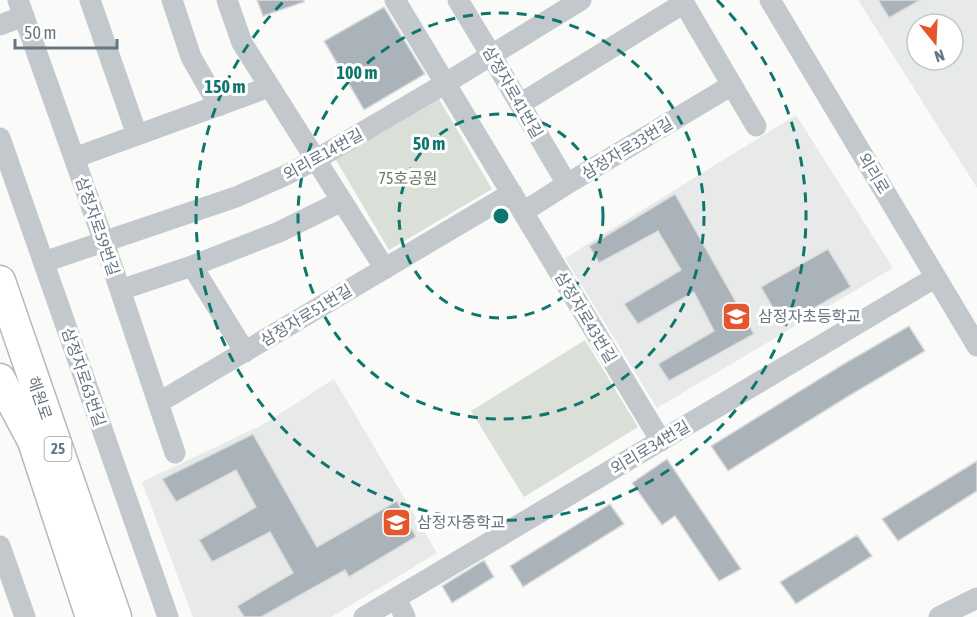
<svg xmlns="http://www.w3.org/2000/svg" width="977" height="617" viewBox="0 0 977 617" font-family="'Asap Condensed','Noto Sans KR',sans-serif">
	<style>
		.built { fill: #e8e9e9; fill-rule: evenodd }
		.green { fill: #dadfd7 }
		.building { fill: #aab3b9; stroke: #dcdcda; stroke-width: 1.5 }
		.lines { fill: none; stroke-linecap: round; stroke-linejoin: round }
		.highway-casing { stroke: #b4b9bd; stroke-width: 33 }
		.minor { stroke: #c3c8cc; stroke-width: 21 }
		.highway { stroke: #fff; stroke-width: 30 }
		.ring { fill: none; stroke: #0f766e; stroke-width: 3; stroke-dasharray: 10 8 }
		.labels { text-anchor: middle; stroke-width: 6; stroke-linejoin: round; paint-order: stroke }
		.shield { fill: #fff; stroke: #939fa8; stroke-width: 1.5 }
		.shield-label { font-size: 15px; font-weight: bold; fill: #657683 }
		.street-label { font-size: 16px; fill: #657683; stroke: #fff }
		.park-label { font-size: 16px; fill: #687a64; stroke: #fff }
		.poi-label { font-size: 16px; fill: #657683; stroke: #fff; text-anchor: start }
		.centre { fill: #0f766e; stroke: #fff; stroke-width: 3 }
		.ring-label { font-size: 18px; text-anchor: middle; font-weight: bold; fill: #0f766e; stroke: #fff; stroke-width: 6; stroke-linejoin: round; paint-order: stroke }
	</style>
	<rect width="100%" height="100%" fill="#fafaf8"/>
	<path class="built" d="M858,0H977V188ZM917,24H953V60H917Z
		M796,115L893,268L657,408L565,258Z
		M334,379L437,553L331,617H193L142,482L262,425Z"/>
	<path class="green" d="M439,99L492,189L389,250L336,160Z
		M585,340L638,427L524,497L471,411Z"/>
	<path class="building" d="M257,0H304V2L263,16Z
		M878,0H920L889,18Z
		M384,7L425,74L364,110L324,41Z
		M675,194L754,334L669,381L658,364L714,331L694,292L638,324L624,304L681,270L658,231L599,263L589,246Z
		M828,249L851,287L783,326L761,287Z
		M909,326L925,351L847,397L728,471L711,446L842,365Z
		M253,434L317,547L397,501L416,537L349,577L345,570L261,617H244L237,606L293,573L270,532L212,562L199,540L256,507L236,470L176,502L162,479Z
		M667,459L741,569L719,581L675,516L662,525L632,483Z
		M977,461V491L898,541L882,519Z
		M610,504L624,524L523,587L510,566Z
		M857,535L872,556L796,604L780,582Z
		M484,560L494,577L452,603L442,586Z"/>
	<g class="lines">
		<defs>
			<path id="highway" d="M0,281L116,617
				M0,379L34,443
				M27,423L91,617"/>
		</defs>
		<use href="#highway" class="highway-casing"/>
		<path class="minor" d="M18,0L104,242L175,453
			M90,0L137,135
			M172,0L191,57L219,106
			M227,0L242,43L385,269
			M395,0L661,441
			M458,0L491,55L567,184
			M682,0L756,126
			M770,0L977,346
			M0,25L24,16
			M520,104L684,3
			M0,138L168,617
			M74,158L269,87
			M523,212L567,184L732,85
			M44,262L236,197L284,176L315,160L446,83L581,0
			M192,266L245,352
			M120,290L192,266L279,232L342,201
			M158,403L512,193
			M0,546L25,617
			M396,598L405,617
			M364,617L936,277
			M939,617L977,598"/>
		<use href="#highway" class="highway"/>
	</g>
	<g class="ring">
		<circle cx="501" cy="216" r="102"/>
		<circle cx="501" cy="216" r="203"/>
		<path d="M717 0A305 305 0 1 1 285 0"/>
	</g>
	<defs>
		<symbol id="school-square" viewBox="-11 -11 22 22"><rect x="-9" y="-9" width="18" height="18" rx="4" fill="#e4572e" stroke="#fff"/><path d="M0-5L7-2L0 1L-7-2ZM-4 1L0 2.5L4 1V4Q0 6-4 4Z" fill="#fff"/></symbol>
	</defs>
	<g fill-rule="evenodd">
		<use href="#school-square" x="720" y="300" width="33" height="33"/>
		<use href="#school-square" x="380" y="506" width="33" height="33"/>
	</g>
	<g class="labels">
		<rect class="shield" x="44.5" y="437" width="27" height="24" rx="4.5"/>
		<g class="shield-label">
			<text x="58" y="454">25</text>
		</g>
		<g class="street-label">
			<text transform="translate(513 92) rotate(60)" y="6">삼정자로41번길</text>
			<text transform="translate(627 148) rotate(-31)" y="6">삼정자로33번길</text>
			<text transform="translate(323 154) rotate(-29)" y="6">외리로14번길</text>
			<text transform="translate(874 173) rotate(59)" y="6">외리로</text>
			<text transform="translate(98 226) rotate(71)" y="6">삼정자로59번길</text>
			<text transform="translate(306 315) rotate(-31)" y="6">삼정자로51번길</text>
			<text transform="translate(586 317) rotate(59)" y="6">삼정자로43번길</text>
			<text transform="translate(84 377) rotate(71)" y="6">삼정자로63번길</text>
			<text transform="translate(40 398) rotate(71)" y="6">해원로</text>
			<text transform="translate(650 447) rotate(-31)" y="6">외리로34번길</text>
		</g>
		<g class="park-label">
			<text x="408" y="184">75호공원</text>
		</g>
		<g class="poi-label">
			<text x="758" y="322">삼정자초등학교</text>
			<text x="417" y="528">삼정자중학교</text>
		</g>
	</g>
	<circle cx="501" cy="216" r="9" class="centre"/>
	<g class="ring-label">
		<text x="357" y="79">100 m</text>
		<text x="225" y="93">150 m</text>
		<text x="429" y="150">50 m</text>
	</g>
	<g transform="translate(935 42) rotate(162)"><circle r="28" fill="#ffffff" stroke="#c1c8cd" stroke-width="1.5"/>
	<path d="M0-4.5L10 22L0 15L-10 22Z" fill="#e4572e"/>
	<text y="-9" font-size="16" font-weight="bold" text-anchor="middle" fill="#657683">N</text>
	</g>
	<path d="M15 39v9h102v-9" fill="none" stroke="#657683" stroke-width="3"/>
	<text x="24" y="39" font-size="18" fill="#657683" stroke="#ffffff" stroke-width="4.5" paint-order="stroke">50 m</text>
</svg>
